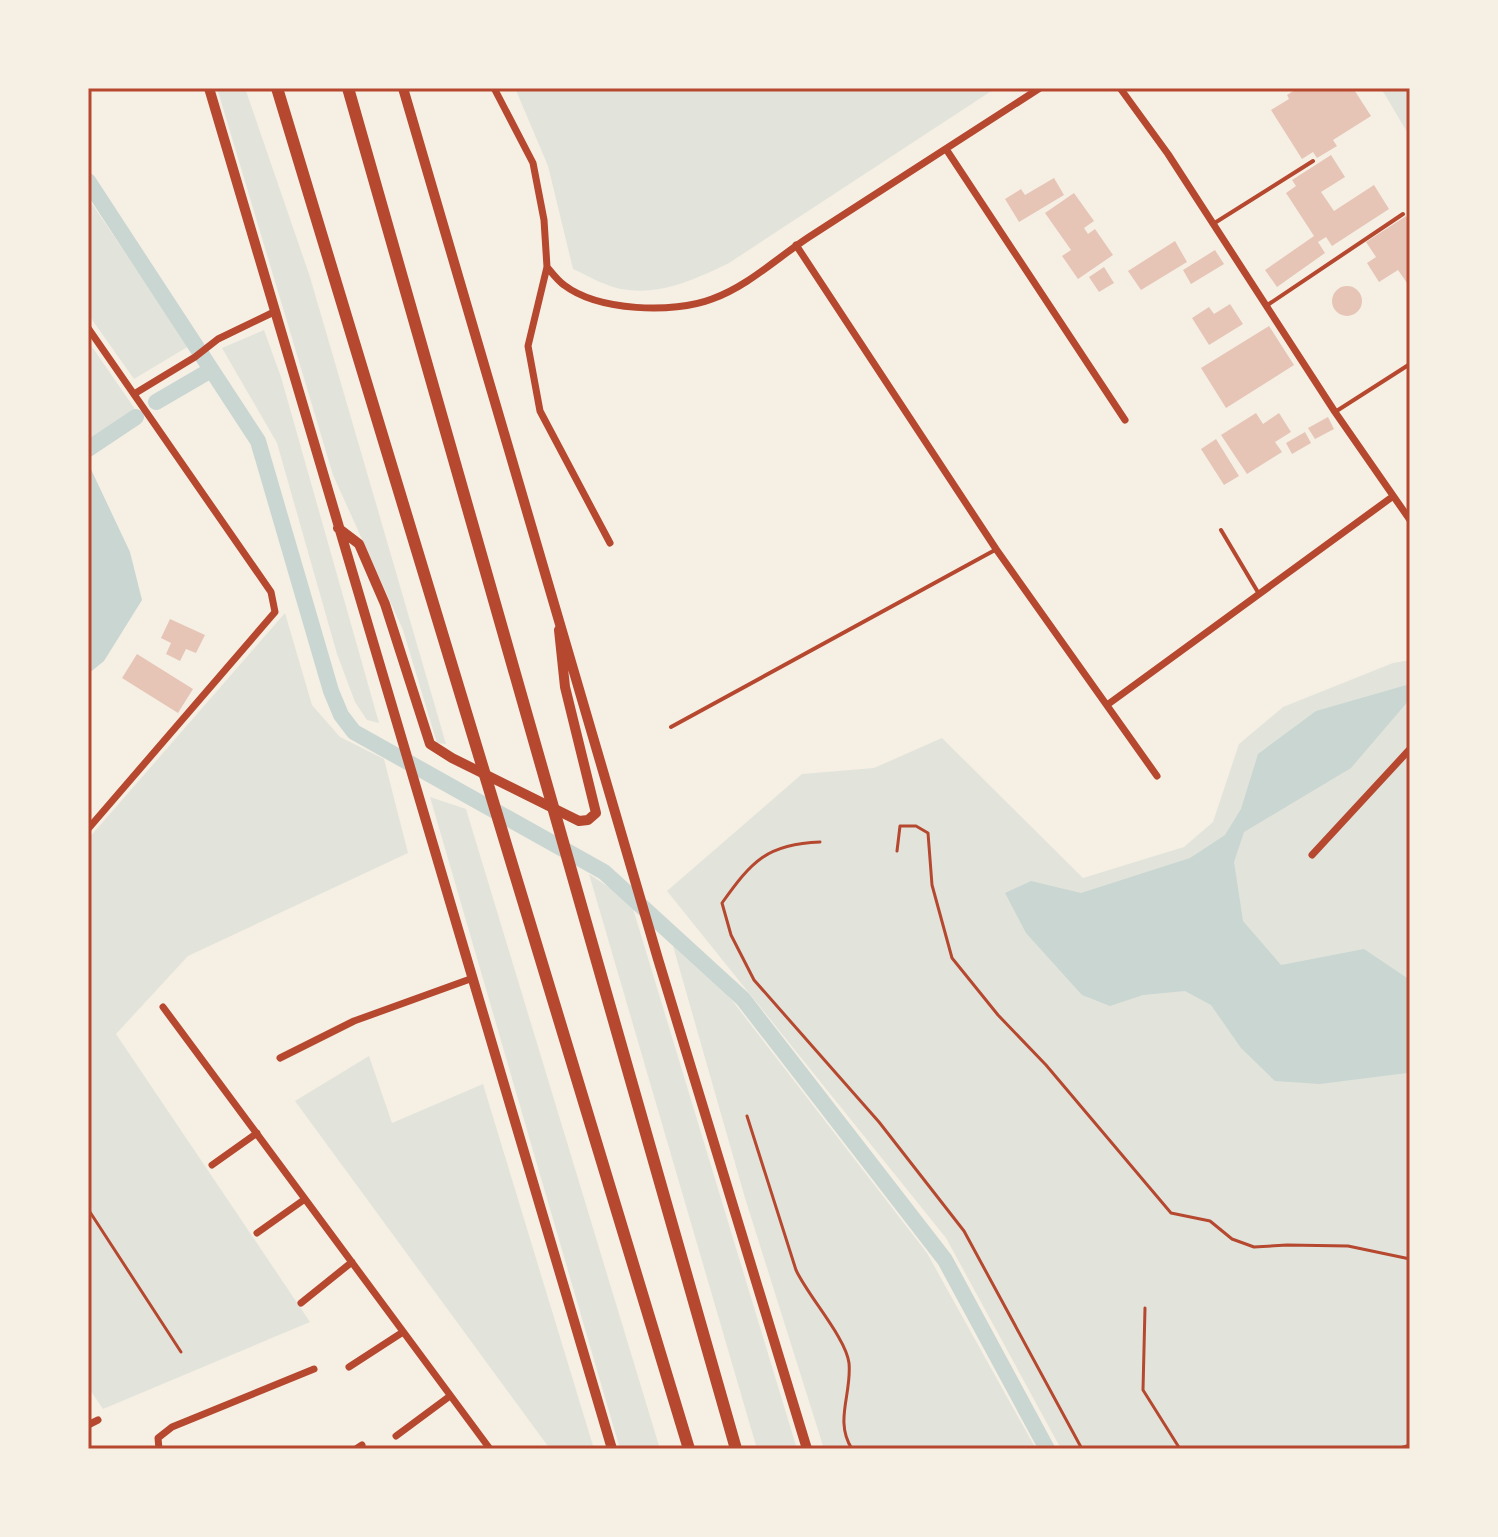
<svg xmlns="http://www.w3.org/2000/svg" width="1498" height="1537" viewBox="0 0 1498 1537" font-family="Signika,sans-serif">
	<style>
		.green { fill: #e2e4dc }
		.water { fill: #c9d6d2 }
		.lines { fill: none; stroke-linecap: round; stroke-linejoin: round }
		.canal { stroke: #c9d6d2; stroke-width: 16 }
		.building { fill: #e6c5b7 }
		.path { stroke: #b5482f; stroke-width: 3 }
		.service { stroke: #b5482f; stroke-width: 4 }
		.minor { stroke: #b5482f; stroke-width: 7 }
		.secondary { stroke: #b5482f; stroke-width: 10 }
		.motorway { stroke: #b5482f; stroke-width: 12 }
		.neatline { fill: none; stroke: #b5482f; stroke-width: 3 }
	</style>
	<rect width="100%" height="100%" fill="#f6efe4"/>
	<path class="green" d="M217,88H245L310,277L446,744L437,743L403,630L333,475Z
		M515,88H996L729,263C694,280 654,299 613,287C600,283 586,275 573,269L548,166Z
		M1381,88H1410V137Z
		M88,198L189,346L134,379L88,314Z
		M264,330L281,377L379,723L367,720L355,702L337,654L277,443L222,348Z
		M88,341L137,412L88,443Z
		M285,613L312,705L340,737L384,759L408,853L188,956L116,1034L310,1322L103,1409L88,1387V839Z
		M1410,660V1449H1061L946,1238L667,891L802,774L874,768L942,738L1083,878L1184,847L1213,822L1239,744L1283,707L1393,663Z
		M430,797L466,809L660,1449H620Z
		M589,874L631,902L797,1449H757Z
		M673,946L731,999L927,1253L1036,1449H824L745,1198Z
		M369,1056L392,1123L483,1084L594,1449H550L295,1101Z"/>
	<path class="water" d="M88,463L130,552L142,600L104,661L88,674Z
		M1410,684V699L1351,768L1244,832L1234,862L1243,921L1281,965L1364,949L1410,980V1076L1407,1073L1320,1084L1275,1081L1241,1048L1211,1005L1185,991L1143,995L1110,1006L1082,995L1026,933L1005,893L1031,881L1081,893L1190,858L1225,835L1241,809L1258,754L1316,711Z"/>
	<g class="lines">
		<path class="canal" d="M88,181L258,441L331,691L341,715L354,732L604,872L743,999L945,1260L1047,1449
			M156,402L211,370
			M88,449L136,417"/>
	</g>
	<path class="building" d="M1298,88H1353L1371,116L1333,140L1337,146L1317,158L1313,152L1302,159L1271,110L1289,99L1287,95Z
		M1331,155L1345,177L1321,192L1334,211L1374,185L1389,209L1332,246L1326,237L1318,242L1325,253L1277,287L1265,270L1314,236L1286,193L1296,186L1292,180Z
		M1054,178L1064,195L1019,222L1005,199L1021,189L1025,195Z
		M1074,193L1094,221L1084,228L1088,234L1095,229L1113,255L1078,279L1062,256L1071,250L1045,213Z
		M1406,216L1410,222V281L1407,283L1398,270L1379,282L1367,263L1376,257L1366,242Z
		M1175,241L1187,262L1141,290L1128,271Z
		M1215,250L1224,264L1191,284L1183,270Z
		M1104,267L1114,283L1099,292L1089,277Z
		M1332 301a15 15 0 1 1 30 0a15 15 0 1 1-30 0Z
		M1230,304L1243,324L1209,345L1192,318L1209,307L1214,314Z
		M1269,326L1294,365L1226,408L1201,368Z
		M1256,413L1263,424L1279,413L1291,432L1275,442L1282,452L1247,474L1221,435Z
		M1328,417L1334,429L1315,439L1308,428Z
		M1305,432L1311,443L1292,454L1286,443Z
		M1216,439L1239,476L1224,485L1201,449Z
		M170,619L205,635L196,653L186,649L180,661L166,654L171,643L161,638Z
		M137,654L193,689L178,713L122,678Z"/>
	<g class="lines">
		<path class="path" d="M820,842C767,844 752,861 722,903L731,935L754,980L879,1122L964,1231L1082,1449
			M897,851L900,826H916L928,833L932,885L952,958L998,1015L1046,1065L1171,1213L1210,1221L1232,1239L1254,1247L1287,1245L1348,1246L1410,1259
			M747,1116L796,1270C808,1296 846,1338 849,1363C852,1394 834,1421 852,1449
			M88,1209L181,1352
			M1145,1308L1143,1390L1180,1449
			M1397,1449L1410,1445"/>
		<path class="service" d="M1213,224L1313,161
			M1266,306L1403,214
			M1335,412L1410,364
			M1221,530L1259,594
			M671,727L995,550"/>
		<path class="minor" d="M494,88L533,163L544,220L547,267L528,346L540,411L610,543
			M1120,88L1168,154L1335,412L1410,520
			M946,149L1125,420
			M796,245L996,549L1157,776
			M547,267C552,273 558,281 564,285C598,311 673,314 712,299C748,286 777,258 809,237C886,187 963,138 1040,88
			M88,328L271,592L275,612L88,829
			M134,394L195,357L218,339L276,311
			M1107,705L1392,497
			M1312,855L1410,749
			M163,1007L490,1449
			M280,1058L354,1021L473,978
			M212,1165L257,1133
			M257,1233L305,1199
			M301,1303L352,1262
			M349,1367L403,1332
			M88,1425L98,1420
			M396,1436L450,1396
			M159,1449L158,1438L172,1427L314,1369
			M356,1449L362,1445"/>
		<path class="secondary" d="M209,88L612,1449
			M403,88L658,959L807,1449
			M338,528L359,544L385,604L430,744L452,758L579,821L588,820L596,813L565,687L559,630"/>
		<path class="motorway" d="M277,88L689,1449
			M348,88L736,1449"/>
	</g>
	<rect width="1498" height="1537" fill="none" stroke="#f6efe4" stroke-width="180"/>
	<rect x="90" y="90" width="1318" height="1357" class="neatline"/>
</svg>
